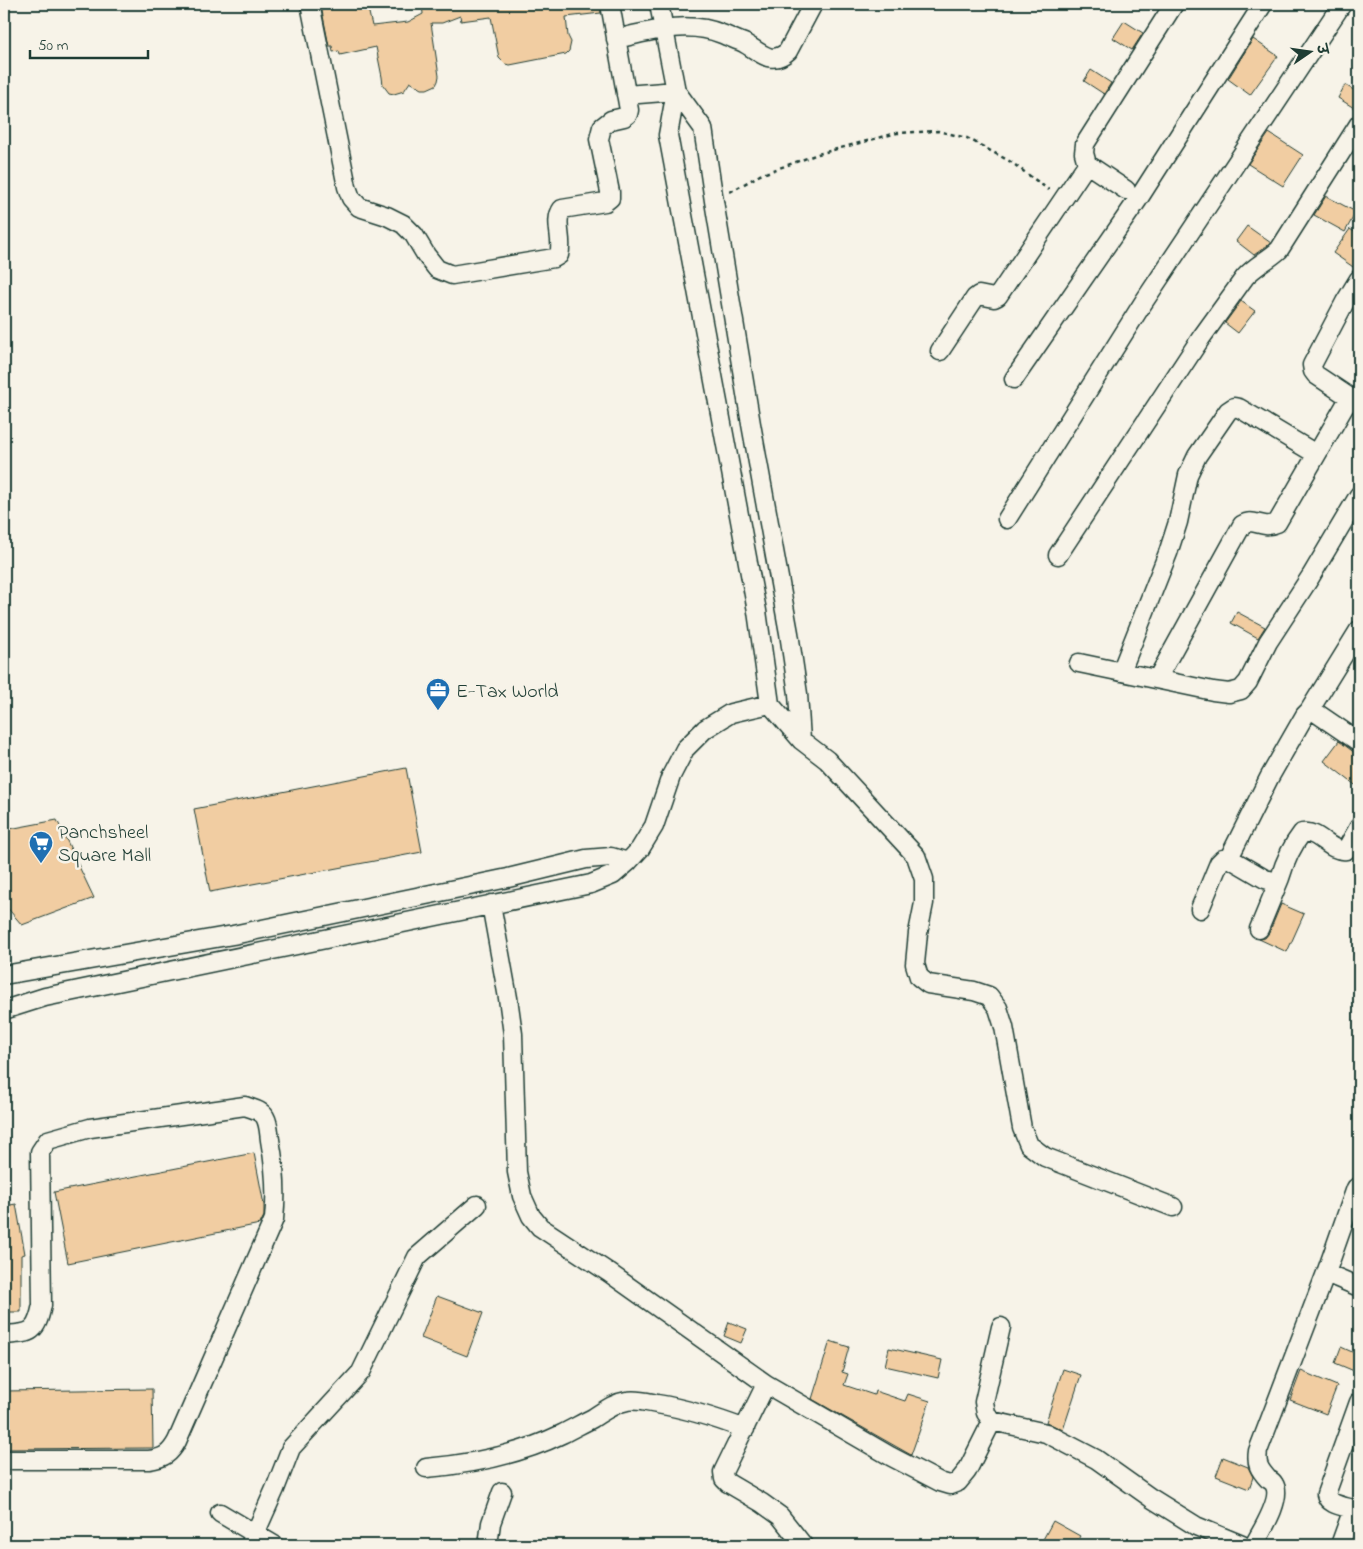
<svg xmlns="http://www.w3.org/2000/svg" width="1363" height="1549" viewBox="0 0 1363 1549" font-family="'Indie Flower','Playpen Sans Deva',sans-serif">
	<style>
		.building { fill: #f1cda2; stroke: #1f3d34 }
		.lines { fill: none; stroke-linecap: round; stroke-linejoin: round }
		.minor-casing { stroke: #1f3d34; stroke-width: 21 }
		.path { stroke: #1f3d34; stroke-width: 2.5; stroke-dasharray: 4 4; stroke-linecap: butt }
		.minor { stroke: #f7f3e8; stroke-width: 18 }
		.labels { text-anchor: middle; stroke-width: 5; stroke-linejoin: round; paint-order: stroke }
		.poi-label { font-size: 20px; fill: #1f3d34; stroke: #f7f3e8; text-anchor: start }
	</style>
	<rect width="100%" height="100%" fill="#f7f3e8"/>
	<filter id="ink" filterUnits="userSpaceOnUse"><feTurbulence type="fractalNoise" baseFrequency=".02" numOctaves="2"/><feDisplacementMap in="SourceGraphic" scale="10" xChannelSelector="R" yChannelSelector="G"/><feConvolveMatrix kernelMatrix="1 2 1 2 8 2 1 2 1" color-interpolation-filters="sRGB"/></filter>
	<g filter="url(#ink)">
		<path class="building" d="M325,4H367L372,26L408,22L423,14L422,4H600L601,13L566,17L568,36L571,42L569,51L566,54L510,65L505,64L499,58L491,17L461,21L460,16L442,23H431L439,76L438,81L436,85L427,89H422L410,82L404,91L394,94L389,93L383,85L382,77L376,47L340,55L339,51L333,52L332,46H329L321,6H325Z
			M1124,21L1143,33L1132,50L1113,38Z
			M1253,39L1278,56L1250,95L1228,79Z
			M1091,70L1111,83L1104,94L1084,81Z
			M1345,85L1359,93V111L1338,98Z
			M1269,133L1303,155L1283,186L1248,164Z
			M1326,196L1356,212L1345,232L1314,215Z
			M1247,226L1271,243L1254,255L1236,241Z
			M1350,229L1359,235V268L1356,269L1333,253Z
			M1241,301L1255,311L1238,333L1225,323Z
			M1237,612L1265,627L1258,638L1231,623Z
			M1339,741L1359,756V788L1324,761Z
			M406,768L422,852L210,892L194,809Z
			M57,820L94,898L22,925L4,904V830Z
			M1281,904L1304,914L1287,952L1259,939L1265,938L1269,933Z
			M254,1153L264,1205V1216L260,1224L68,1263L54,1192Z
			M16,1204L25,1254L21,1255V1312H4V1206Z
			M437,1296L483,1313L467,1356L421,1338Z
			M729,1322L747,1329L741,1343L724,1336Z
			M830,1341L849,1347L842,1372L848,1374L844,1385L874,1395L875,1391L905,1401L908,1394L930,1401L911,1455L812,1399Z
			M1341,1347L1359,1355V1373L1335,1363Z
			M889,1348L942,1360L938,1378L885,1366Z
			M1063,1369L1081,1375L1063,1430L1046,1422Z
			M1301,1371L1337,1386L1326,1414L1290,1400Z
			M152,1389L153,1448L4,1449V1391Z
			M1223,1457L1248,1467L1253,1477L1249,1489L1216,1476Z
			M1053,1521L1080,1536L1075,1545H1040Z"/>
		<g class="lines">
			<defs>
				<path id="minor" d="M310,4L347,187L351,198L359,207L387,216L403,224L414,235L426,255L437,269L452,275L554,258L559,255C564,240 553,221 562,209L605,202L610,198V192L599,139L602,127L611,120L624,117L628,114L629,110L610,4
					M659,4L676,91L668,135L757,611L770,704L801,740L827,760L916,856L924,879V903L918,933L915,964L919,977L928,984L974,991L989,996L998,1008L1004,1027L1022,1128L1029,1145L1045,1157L1173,1207
					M616,39C651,31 688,20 722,34C729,37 737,40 744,43C759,51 771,67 788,51L813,4
					M676,91L703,128L714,201L751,424L789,633L798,694L801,740
					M626,95L676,91
					M1126,190L1087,164L1084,153L1085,144L1174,4
					M940,351L975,298L979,295L994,298L998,296L1087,164
					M1014,379L1137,201L1263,4
					M1358,403L1316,375L1313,371L1312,365L1345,302L1359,279
					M1007,519L1143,303L1342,4
					M1058,555L1201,338L1245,277C1255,266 1268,260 1279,250L1359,124
					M1079,663L1213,691L1229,693L1241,690L1248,682L1268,642L1311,576L1359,495
					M1121,672L1168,553L1178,522L1188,475L1197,456L1228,411L1234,407L1239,408L1316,454
					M1157,679L1242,525C1255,517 1261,530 1277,523L1350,397
					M1309,711L1359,630
					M1229,858L1269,778L1305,715L1309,711L1315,712L1359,742
					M491,904L508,998L513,1034L517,1172L522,1196L531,1216L540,1227L608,1272L766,1384L890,1456L940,1482L950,1485L958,1482L967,1471L992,1421
					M1200,909L1219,863L1223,859L1229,858L1265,879L1273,881L1280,878C1285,861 1291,847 1302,833C1320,830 1328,852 1346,850L1359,827
					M1259,929L1280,878
					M4,975L233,935L508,878L586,859L611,857L628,862
					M4,1010L45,997L591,884L613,875L628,862L640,849L654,826L671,776L685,749L705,729L731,713L770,704
					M1326,1273L1359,1287
					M1001,1327L984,1402L986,1413L992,1421L1046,1433L1096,1459L1151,1498L1196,1526L1242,1545
					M4,1335C31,1333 36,1334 42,1305L40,1152L48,1140L90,1128L245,1106C252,1109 261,1110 265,1117C269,1124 269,1133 270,1140C275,1167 277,1192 274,1219L177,1441C170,1454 164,1458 149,1460H4
					M766,1384L723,1472L724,1479L728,1483L762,1503L780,1516L803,1545
					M426,1468C473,1464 519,1455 562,1434C572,1429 583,1423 593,1418C604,1411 614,1403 627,1401C636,1399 647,1402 657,1404C687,1409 716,1418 745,1429
					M220,1513L274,1545
					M250,1545L275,1489L291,1448L361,1372L417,1257L477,1205
					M488,1545L491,1523L502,1492
					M1254,1545C1261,1532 1283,1498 1274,1484C1273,1482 1270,1480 1268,1479C1259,1469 1256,1464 1258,1451L1326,1273L1356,1188
					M1340,1545L1353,1509C1343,1506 1328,1505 1326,1494L1359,1402"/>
			</defs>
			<use href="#minor" class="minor-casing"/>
			<path class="path" d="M730,192L760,175L818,154L897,133L938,131L967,138L1011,162L1049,190"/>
			<use href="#minor" class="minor"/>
		</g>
	</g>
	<defs>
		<symbol id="office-pin" viewBox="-11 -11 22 30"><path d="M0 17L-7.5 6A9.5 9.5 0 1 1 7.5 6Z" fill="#1f6fb2" stroke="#f7f3e8"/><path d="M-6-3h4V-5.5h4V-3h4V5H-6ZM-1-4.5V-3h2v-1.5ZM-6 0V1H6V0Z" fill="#fff"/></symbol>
		<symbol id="supermarket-pin" viewBox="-11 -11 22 30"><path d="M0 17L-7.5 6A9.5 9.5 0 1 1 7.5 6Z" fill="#1f6fb2" stroke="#f7f3e8"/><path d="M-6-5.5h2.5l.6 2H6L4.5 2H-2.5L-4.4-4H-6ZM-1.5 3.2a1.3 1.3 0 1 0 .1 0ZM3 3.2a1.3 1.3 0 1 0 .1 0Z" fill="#fff"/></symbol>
	</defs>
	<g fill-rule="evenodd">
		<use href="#office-pin" x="424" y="676" width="28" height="38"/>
		<use href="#supermarket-pin" x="27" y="829" width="28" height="38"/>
	</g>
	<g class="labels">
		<g class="poi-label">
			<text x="456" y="697">E-Tax World</text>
			<text x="58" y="838">Panchsheel<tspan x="58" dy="23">Square Mall</tspan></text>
		</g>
	</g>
	<rect width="1363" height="1549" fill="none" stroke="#f7f3e8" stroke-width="20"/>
	<rect x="10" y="10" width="1343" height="1529" fill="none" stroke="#1f3d34" stroke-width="2" filter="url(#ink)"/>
	<g transform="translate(1310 52) rotate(77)" stroke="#f7f3e8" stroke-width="4" paint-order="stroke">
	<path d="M0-4L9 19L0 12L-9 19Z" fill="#1f3d34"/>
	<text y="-8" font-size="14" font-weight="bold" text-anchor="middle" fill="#1f3d34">उ</text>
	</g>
	<path d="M30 50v8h118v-8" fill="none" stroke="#1f3d34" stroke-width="2.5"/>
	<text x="38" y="50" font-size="15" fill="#1f3d34" stroke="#f7f3e8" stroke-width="4" paint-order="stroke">50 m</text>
</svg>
